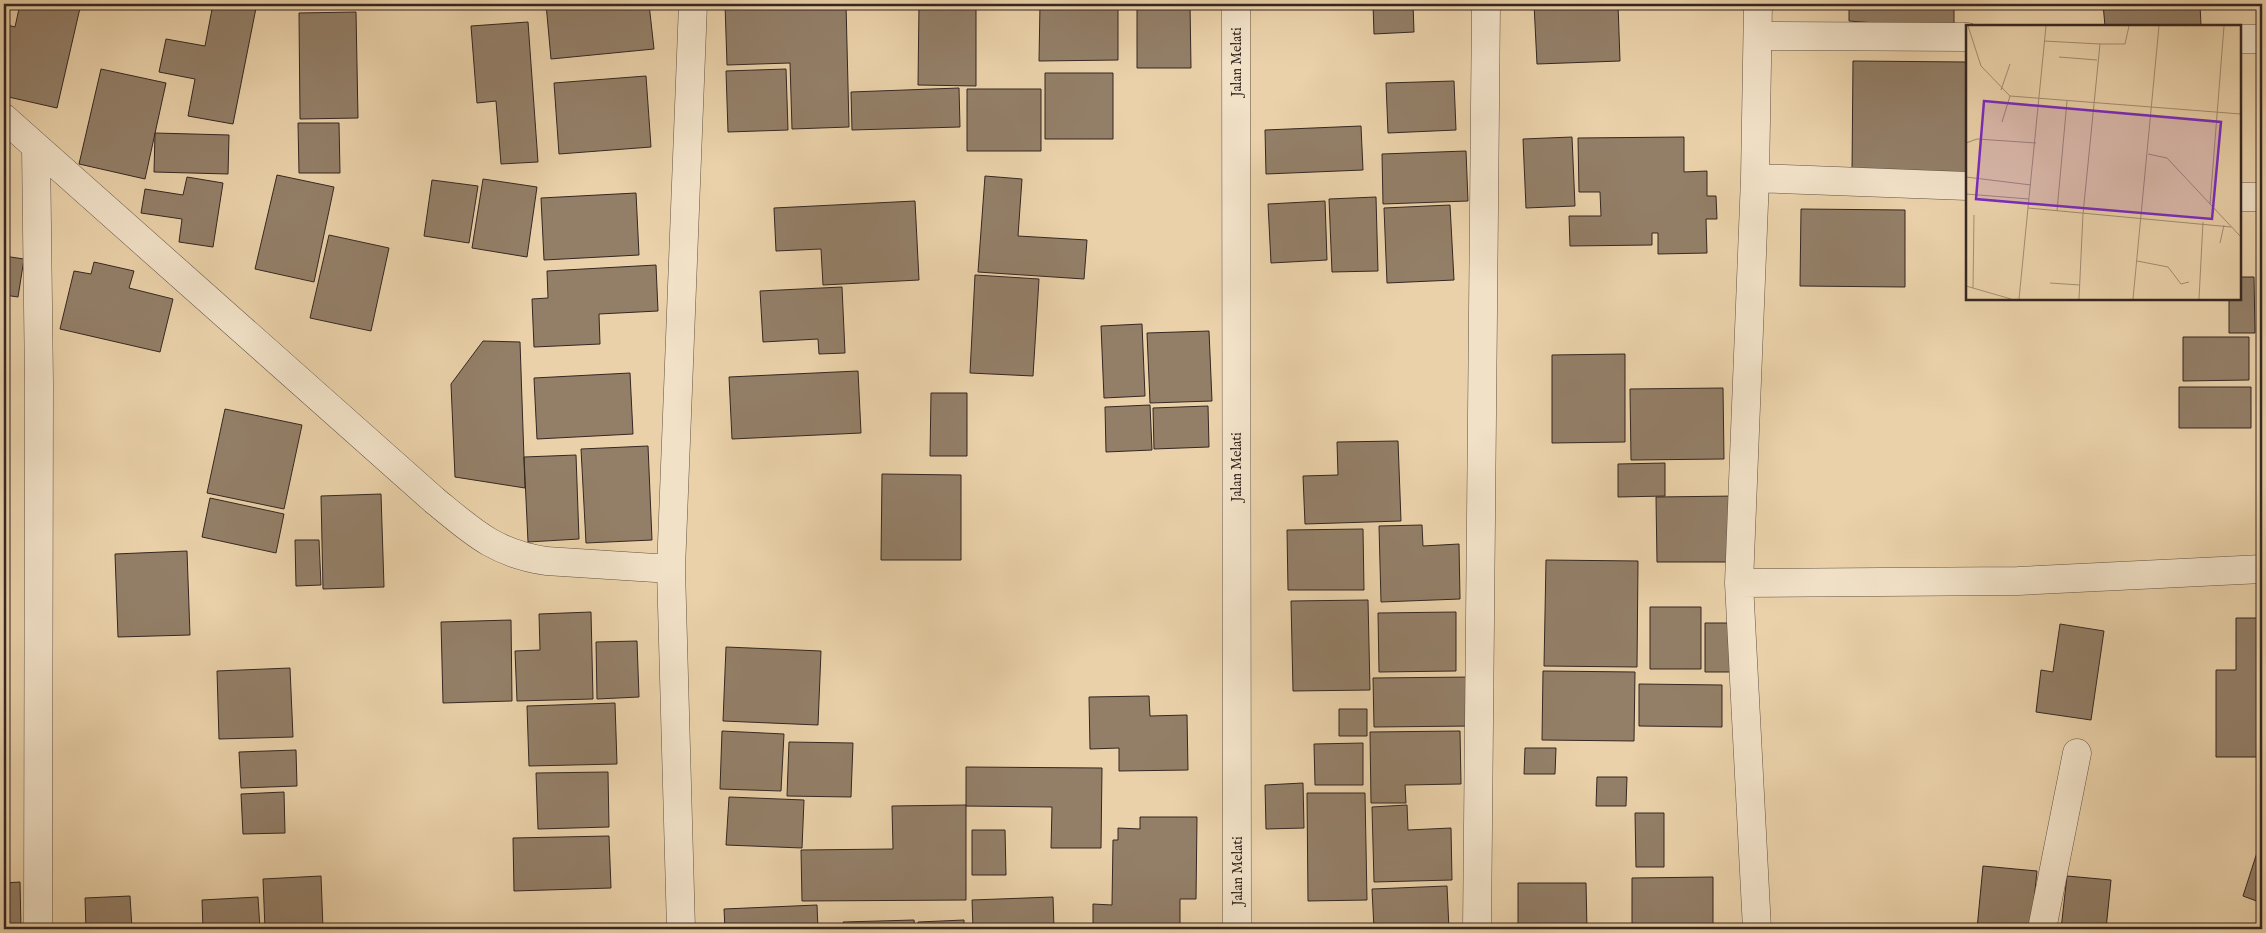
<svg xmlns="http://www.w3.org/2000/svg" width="2266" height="933" viewBox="0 0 2266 933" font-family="'IM FELL English',serif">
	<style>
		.building { fill: #937f68; stroke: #352721 }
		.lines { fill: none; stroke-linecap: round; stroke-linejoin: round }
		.minor-casing { stroke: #625243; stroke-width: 29 }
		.minor { stroke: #f1e1c7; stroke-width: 28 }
		.labels { text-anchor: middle; stroke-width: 5; stroke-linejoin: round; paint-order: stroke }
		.street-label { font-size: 14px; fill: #352721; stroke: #f1e1c7 }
		.inset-road { fill: none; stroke: #a28d73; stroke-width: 1 }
		.view { fill: #7b2cbf; fill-opacity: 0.15; stroke: #7b2cbf; stroke-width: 2.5 }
		.inset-edge { fill: none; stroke: #352721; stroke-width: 2.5 }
	</style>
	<rect width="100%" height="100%" fill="#ead1a9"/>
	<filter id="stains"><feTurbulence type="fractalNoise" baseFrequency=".004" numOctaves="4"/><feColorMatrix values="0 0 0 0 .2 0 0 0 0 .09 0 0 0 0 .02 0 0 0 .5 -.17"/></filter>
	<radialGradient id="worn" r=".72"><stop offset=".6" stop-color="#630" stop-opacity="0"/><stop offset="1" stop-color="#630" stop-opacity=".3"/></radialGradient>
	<path class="building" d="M20,4H59L80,8L57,108L4,96L8,75L4,74V24L15,27Z
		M213,4H233L256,8L233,124L188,116L195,79L159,72L166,39L205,46Z
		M546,4H649L654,49L551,59Z
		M725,4H846L849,127L792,129L790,63L727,65Z
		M919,4H976V86L918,85Z
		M1040,4H1118V60L1039,61Z
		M1137,4H1190L1191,68H1137Z
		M1373,4H1413L1414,32L1374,34Z
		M1534,4H1618L1620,61L1537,64Z
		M1714,4H1738V9H1714Z
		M1849,4H1954V29L1849,21Z
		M2103,4H2200L2201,26H2105Z
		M356,12L358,118L300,119L299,13Z
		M528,22L538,162L501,164L496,101L477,103L471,26Z
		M1853,61L1967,62L1966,173L1852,172Z
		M101,69L166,83L145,179L79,164Z
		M786,69L788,130L728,132L726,71Z
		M1045,73H1113V139H1045Z
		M646,76L651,147L559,154L554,83Z
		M1454,81L1456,130L1388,133L1386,83Z
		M959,88L960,127L852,130L851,92Z
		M967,89H1041V151H967Z
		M298,123H339L340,173H299Z
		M1361,126L1363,170L1266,174L1265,130Z
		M155,133L229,135L228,174L154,172Z
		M1572,137L1575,206L1526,208L1523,139Z
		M1684,137V172L1707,171V196H1716L1717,219H1706L1707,253L1658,254V233H1652V245L1570,246L1569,216H1601L1600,192H1579L1578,138Z
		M1466,151L1468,201L1383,204L1382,154Z
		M277,175L334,187L314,282L255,269Z
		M985,176L1022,179L1018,236L1087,240L1084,279L978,272Z
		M187,177L223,183L213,247L179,242L182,219L141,213L145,189L183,195Z
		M483,179L537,187L527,257L472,248Z
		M432,180L478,186L469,243L424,236Z
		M636,193L639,255L544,260L541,198Z
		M1376,197L1378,271L1332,272L1329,199Z
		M915,201L919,280L823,285L821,249L776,251L774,208Z
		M1325,201L1327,260L1271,263L1268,204Z
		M1450,205L1454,280L1387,283L1384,208Z
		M1801,209L1905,210V287L1800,286Z
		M329,235L389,248L371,331L310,318Z
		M2258,249H2262V332H2258Z
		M4,256L24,259L18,297L4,295Z
		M94,262L134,271L129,288L173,299L160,352L60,329L74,271L91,274Z
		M656,265L658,311L599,314L600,344L534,347L532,299L548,298L547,271Z
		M975,275L1039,279L1033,376L970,373Z
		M2240,277H2254L2255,333H2229V299H2240Z
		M842,287L845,353L819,354L818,339L763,342L760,291Z
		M1142,324L1145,396L1104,398L1101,326Z
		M1209,331L1212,401L1150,403L1147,333Z
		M2183,337H2249V380L2183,381Z
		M483,341L520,342L525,488L455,477L451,384Z
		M1625,354V442L1552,443V355Z
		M858,371L861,433L732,439L729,377Z
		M630,373L633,434L537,439L534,378Z
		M2179,387H2251V428H2179Z
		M1723,388L1724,459L1631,460L1630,389Z
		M931,393H967V456H930Z
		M1150,405L1152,450L1106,452L1105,407Z
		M1208,406L1209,447L1154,449L1153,408Z
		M225,409L302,425L284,509L207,493Z
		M1398,441L1401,521L1305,524L1303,476L1338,475L1337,442Z
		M648,446L652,540L586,543L581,449Z
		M576,455L579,539L528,542L524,457Z
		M1665,463V496L1618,497V464Z
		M882,474L961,475V560H881Z
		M381,494L384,587L323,589L321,496Z
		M1737,496L1738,562H1657L1656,497Z
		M210,498L284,514L276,553L202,537Z
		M1422,525L1423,546L1459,544L1460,599L1381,602L1379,526Z
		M1363,529L1364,590H1288L1287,530Z
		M295,540H319L321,585L296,586Z
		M187,551L190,635L118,637L115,554Z
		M1546,560L1638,561L1637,667L1544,666Z
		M1368,600L1370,690L1293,691L1291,601Z
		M1650,607H1701V669H1650Z
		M591,612L593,699L517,701L515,651L540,650L539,614Z
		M1456,612V671L1379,672L1378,613Z
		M2236,618H2262V757H2216V670H2236Z
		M511,620L512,701L443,703L441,622Z
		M1705,623H1736L1735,672H1705Z
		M2060,624L2104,631L2091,720L2036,712L2041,670L2053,672Z
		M637,641L639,697L597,699L596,642Z
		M726,647L821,651L818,725L723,721Z
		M290,668L293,737L219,739L217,671Z
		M1543,671L1635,672L1634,741L1542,740Z
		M1473,677V726L1374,727L1373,678Z
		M1639,684L1722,685V727L1639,726Z
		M1149,696L1150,716L1187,715L1188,770L1119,771V748L1090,749L1089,697Z
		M4,699H8V740H4Z
		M615,703L617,764L529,766L527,706Z
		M1339,709H1367V736H1339Z
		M722,731L784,734L781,791L720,789Z
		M1460,731L1461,784L1405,785L1406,803H1371L1370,732Z
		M789,742L853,743L851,797L787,796Z
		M1363,743V785H1315L1314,744Z
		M1525,748H1556L1555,774H1524Z
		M296,750L297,786L241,788L239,752Z
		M966,767L1102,768L1101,848H1051L1052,807L966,806Z
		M608,772L609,827L538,829L536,773Z
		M1597,777H1627L1626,806H1596Z
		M1303,783L1304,828L1266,829L1265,785Z
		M284,792L285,833L243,834L241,794Z
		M1307,793H1365L1367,900L1308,901Z
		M729,797L804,800L802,848L726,845Z
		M966,805V900L802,901L801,850L893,849L892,806Z
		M1407,805L1408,830L1451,828L1452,880L1374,882L1372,807Z
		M1635,813H1664V867H1636Z
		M1140,817H1197L1196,899H1180V929H1093V904L1112,905L1113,840H1118V828L1140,829Z
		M972,830H1005L1006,875H972Z
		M609,836L611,888L514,891L513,838Z
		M2262,837V903L2243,896Z
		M1983,866L2037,871L2031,929H1977Z
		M321,876L323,929H265L263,879Z
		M2067,876L2111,880L2106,929H2061Z
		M1713,877V929H1632V878Z
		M20,882L21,929H4V883Z
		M1518,883H1586L1587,929H1518Z
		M1447,886L1449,929H1374L1372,889Z
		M130,896L132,929H86L85,898Z
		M258,897L260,929H203L202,900Z
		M1053,897L1054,929H973L972,900Z
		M817,905L818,929H725L724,909Z
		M914,920L915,929H844L843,922Z
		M964,920V929H918V922Z"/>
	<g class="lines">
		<defs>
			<path id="minor" d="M1236,4L1237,929
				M1758,36L1967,37
				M2240,39H2262
				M4,118L434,500C473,532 494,553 546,561L671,569
				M36,148L39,384L38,929
				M1755,178L1967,186
				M2240,197H2262
				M1739,583L2018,581L2262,569
				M681,929L671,569L693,4
				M1477,929L1486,4
				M1757,929L1739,583L1755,178L1758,4
				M2042,929L2077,753"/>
		</defs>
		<use href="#minor" class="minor-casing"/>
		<use href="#minor" class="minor"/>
	</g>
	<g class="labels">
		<g class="street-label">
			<text transform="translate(1236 62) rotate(-90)" y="5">Jalan Melati</text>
			<text transform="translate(1236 467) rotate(-90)" y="5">Jalan Melati</text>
			<text transform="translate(1237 871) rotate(-90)" y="5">Jalan Melati</text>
		</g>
	</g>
	<g transform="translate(1966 25)">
		<rect width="275" height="275" fill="#ead1a9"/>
		<path class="inset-road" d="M2,1L15,41L44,71L275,89M78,16L134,19M93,32L131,35M35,65L44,39M36,97L44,71M0,118L11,114L70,118M182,129L201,133L275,212M0,152L65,160M0,169L63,174M244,179L258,1M62,183L265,202M91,186L101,76M254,218L258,200M171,236L202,242L215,259L223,257M84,258L114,260M0,261L45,274M7,263L8,190M53,274L80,1M113,274L117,189L134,19H159L163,1M167,274L193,1M233,274L237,197"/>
		<path class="view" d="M18,76L255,97L246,194L10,174Z"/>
		<rect width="275" height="275" class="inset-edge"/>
	</g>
	<rect width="2266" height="933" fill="none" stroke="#ead1a9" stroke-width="20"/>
	<rect x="5" y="5" width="2256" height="923" fill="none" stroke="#352721" stroke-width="2.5"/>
	<rect x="10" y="10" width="2246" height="913" fill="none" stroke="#352721"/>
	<rect width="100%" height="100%" filter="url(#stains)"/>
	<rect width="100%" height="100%" fill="url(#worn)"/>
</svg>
